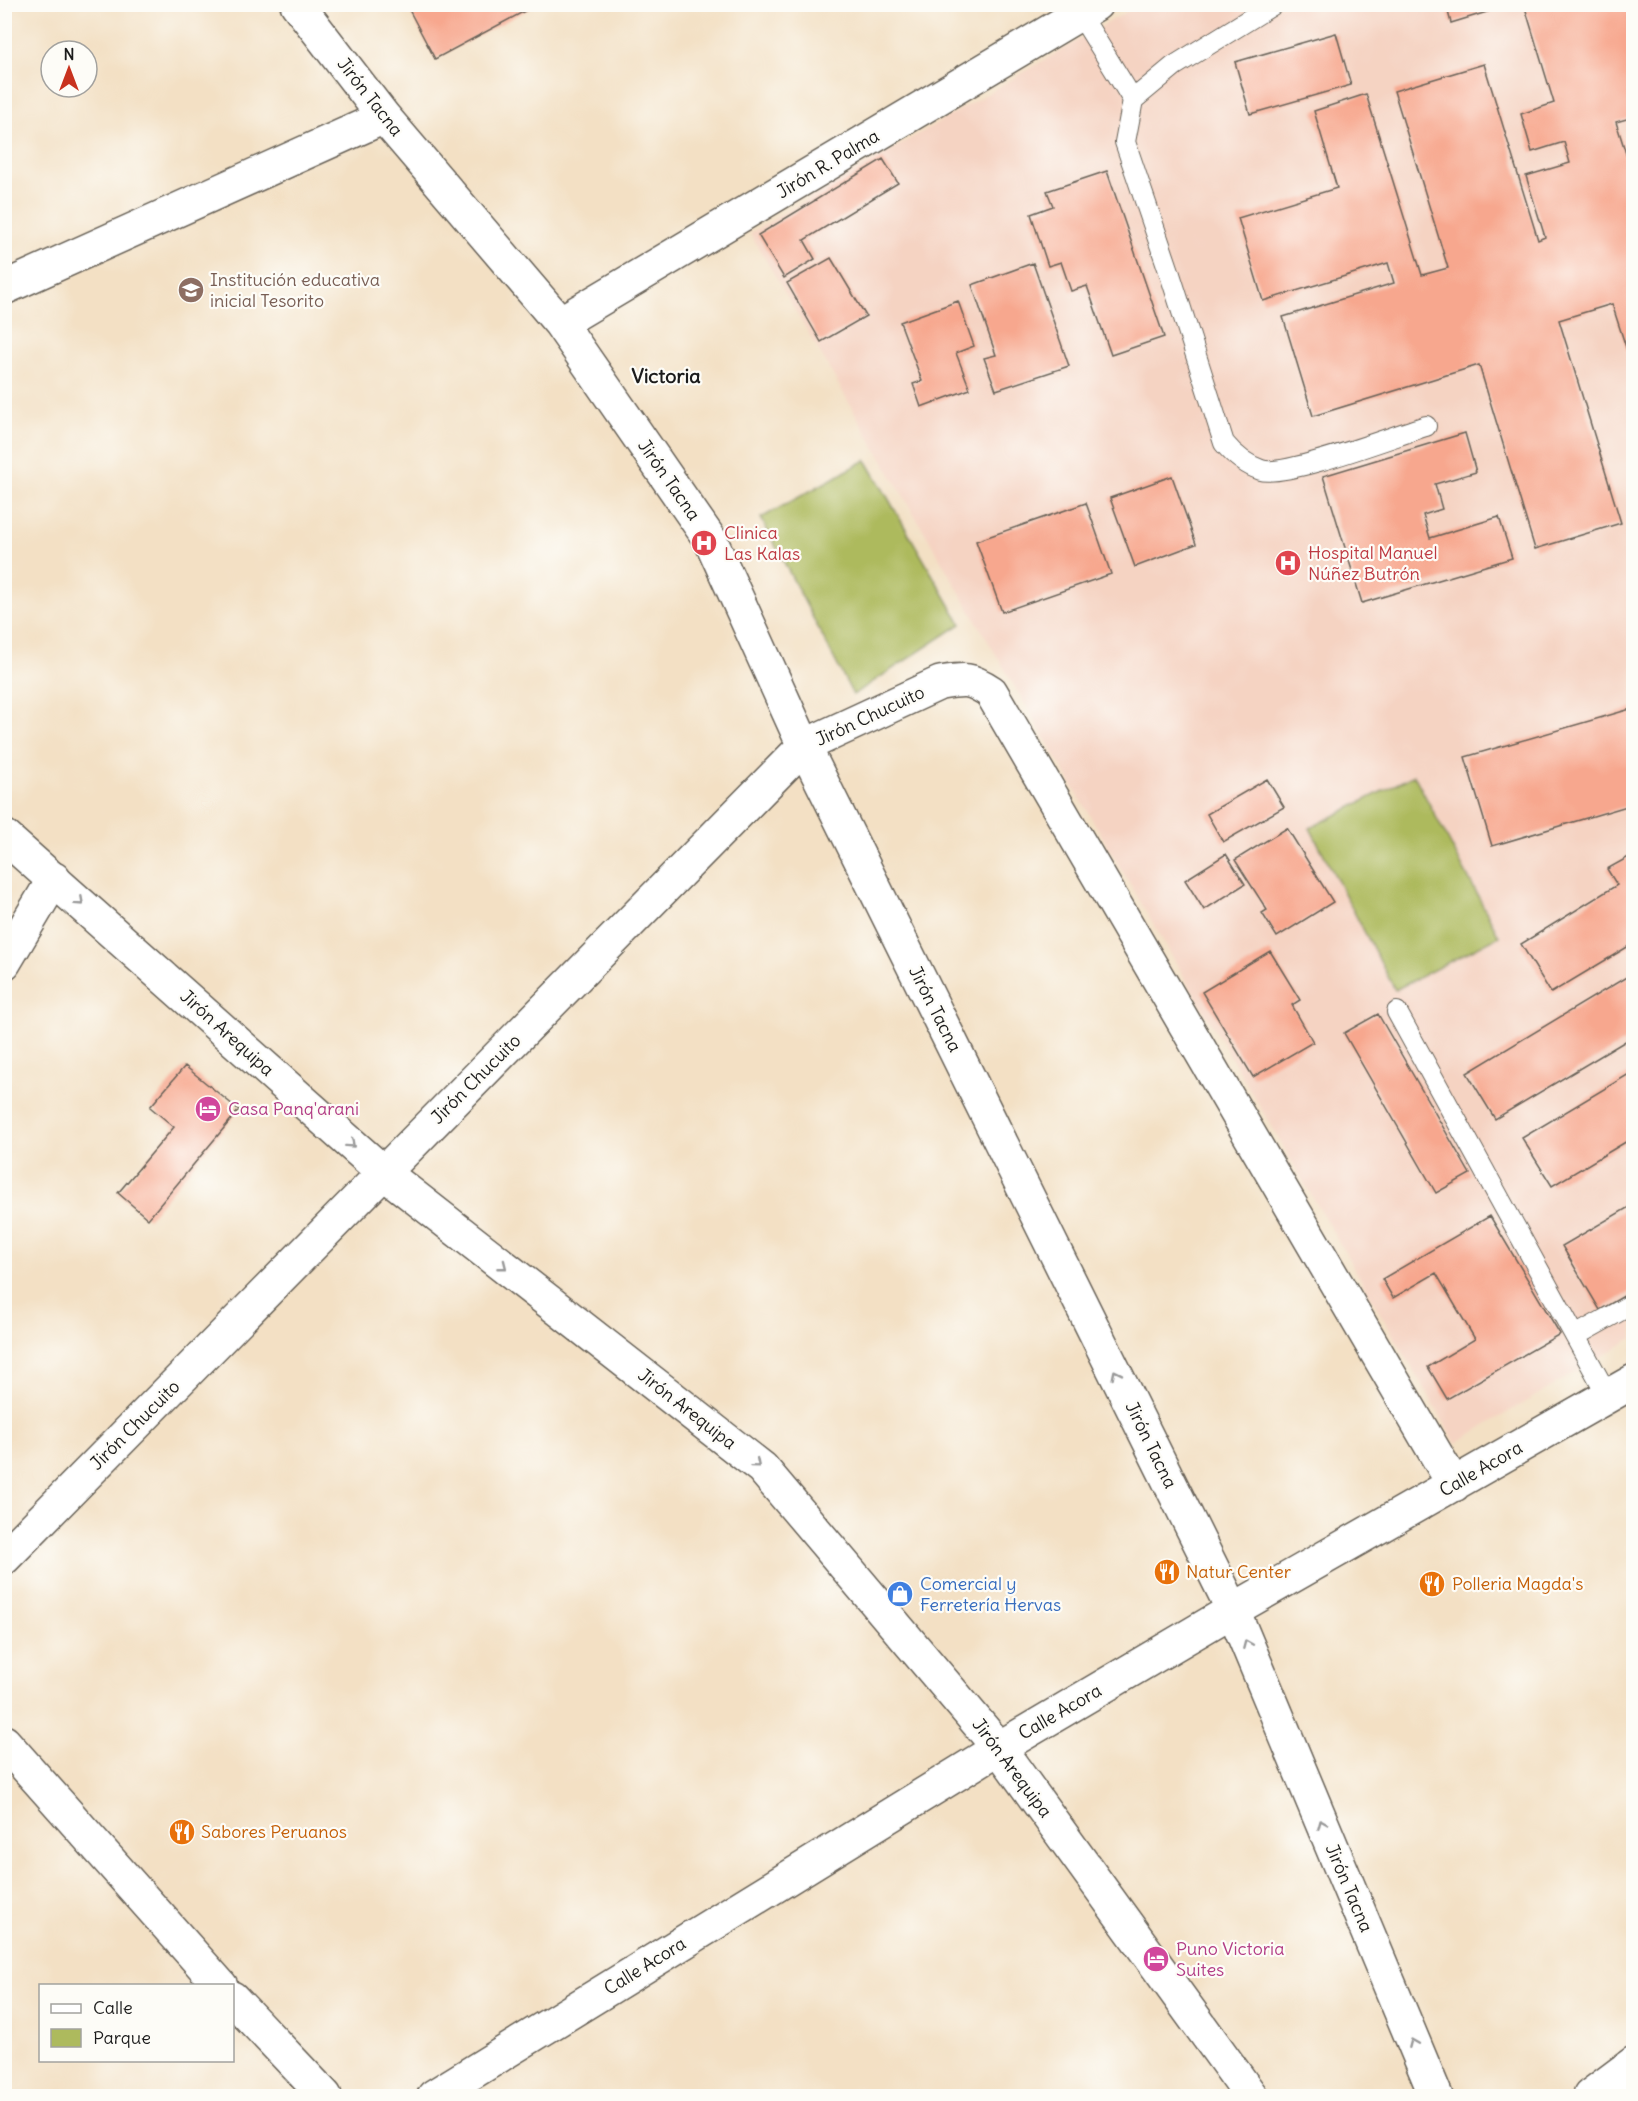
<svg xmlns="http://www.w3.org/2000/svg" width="1638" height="2101" viewBox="0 0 1638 2101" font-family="Delius,sans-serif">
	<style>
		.built { fill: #f5d3c2 }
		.green { fill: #adba5d; stroke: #646b3c; stroke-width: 1.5 }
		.building { fill: #f7a78e }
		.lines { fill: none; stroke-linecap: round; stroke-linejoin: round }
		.service-casing { stroke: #676157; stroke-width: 22 }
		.minor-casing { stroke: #676157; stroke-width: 36 }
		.tertiary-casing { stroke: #676157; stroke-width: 36 }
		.service { stroke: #fff; stroke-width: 20 }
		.minor { stroke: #fff; stroke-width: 33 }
		.tertiary { stroke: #fff; stroke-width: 33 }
		.oneway { stroke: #999 }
		.labels { text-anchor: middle; stroke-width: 4.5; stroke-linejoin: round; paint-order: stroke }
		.street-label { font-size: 18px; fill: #1c1c1c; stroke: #fdfcf7 }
		.education-label { font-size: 18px; fill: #785e54; stroke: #fdfcf7; text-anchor: start }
		.health-label { font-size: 18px; fill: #be3a42; stroke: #fdfcf7; text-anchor: start }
		.hotel-label { font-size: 18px; fill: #b23c85; stroke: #fdfcf7; text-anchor: start }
		.food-label { font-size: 18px; fill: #c56008; stroke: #fdfcf7; text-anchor: start }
		.shop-label { font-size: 18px; fill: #366cbe; stroke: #fdfcf7; text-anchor: start }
		.neighbourhood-label { font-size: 20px; font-weight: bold; fill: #1c1c1c; stroke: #fdfcf7 }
	</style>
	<rect width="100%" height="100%" fill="#fdfcf7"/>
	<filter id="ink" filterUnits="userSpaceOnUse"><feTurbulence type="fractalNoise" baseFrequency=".0167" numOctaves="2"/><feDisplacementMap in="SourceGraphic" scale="12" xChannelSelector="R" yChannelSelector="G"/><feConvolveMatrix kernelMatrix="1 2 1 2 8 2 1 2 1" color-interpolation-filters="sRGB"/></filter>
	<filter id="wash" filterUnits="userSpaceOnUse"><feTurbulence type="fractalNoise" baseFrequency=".008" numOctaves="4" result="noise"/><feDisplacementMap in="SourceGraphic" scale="24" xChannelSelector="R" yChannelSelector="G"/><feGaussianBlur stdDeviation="1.35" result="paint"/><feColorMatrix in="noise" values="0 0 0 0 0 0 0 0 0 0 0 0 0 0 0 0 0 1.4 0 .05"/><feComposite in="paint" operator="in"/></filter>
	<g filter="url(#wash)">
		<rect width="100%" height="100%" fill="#f3e0c4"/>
		<path class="built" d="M1138,5H1633V1338L1456,1443L750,233Z"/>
		<path class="green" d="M866,460L961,624L853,695L761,518Z
			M1414,775L1499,936L1395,990L1310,828Z"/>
		<g id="blocks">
			<path class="building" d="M409,4H538L435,59L407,6Z
				M1446,4H1510V5L1451,23Z
				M1524,4H1634V117L1616,122L1634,179V372L1612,304L1559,320L1621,523L1535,549L1479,365L1313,416L1283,317L1394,283L1388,263L1263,301L1238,218L1337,188L1314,111L1366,94L1422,275L1448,268L1394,91L1484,64L1538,240L1545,237L1526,176L1570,163L1564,142L1532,152L1521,114L1554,103Z
				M1336,33L1351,85L1250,114L1235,62Z
				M883,159L898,183L804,240L815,259L784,278L758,235Z
				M1107,171L1164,337L1111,355L1087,286L1071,291L1061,262L1048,266L1031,214L1053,206L1047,191Z
				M831,258L866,316L821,342L787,283Z
				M1033,263L1069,366L996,390L984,358L996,355L972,285Z
				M958,301L974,346L956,353L970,389L921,407L913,384L922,381L900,322Z
				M1465,433L1476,472L1435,484L1442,509L1423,515L1430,538L1499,517L1512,558L1362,603L1323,476Z
				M1172,476L1196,544L1135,567L1110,498Z
				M1086,503L1111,574L1002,612L976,541Z
				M1634,708V804L1492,846L1465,757Z
				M1267,779L1284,807L1223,842L1207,814Z
				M1287,828L1333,902L1277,937L1262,913L1267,910L1235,860Z
				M1226,854L1245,884L1204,910L1185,880Z
				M1634,854V943L1551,993L1521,944L1617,885L1607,869Z
				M1270,951L1300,1000L1292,1005L1313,1042L1253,1077L1202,992Z
				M1628,976L1634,986V1036L1495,1119L1467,1073Z
				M1378,1014L1470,1174L1436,1193L1344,1033Z
				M185,1066L239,1110L148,1219L118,1193L174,1127L150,1107Z
				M1634,1071V1137L1552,1186L1522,1138Z
				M1634,1204V1290L1600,1310L1562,1246Z
				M1490,1216L1560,1334L1447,1399L1428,1367L1475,1339L1436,1273L1393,1298L1382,1279Z"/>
		</g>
	</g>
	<g filter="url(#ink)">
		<use href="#blocks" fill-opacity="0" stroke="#676157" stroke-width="1.5"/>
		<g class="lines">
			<defs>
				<path id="service" d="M1274,4L1174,66L1133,100L1125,142L1169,271L1224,443C1234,455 1246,465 1261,470C1285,478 1396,435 1426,426
					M1080,14L1133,100
					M1397,1012L1608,1396
					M1575,1336L1634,1303"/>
				<path id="minor" d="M297,4L384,117L560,323L711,541L804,746L1233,1610L1436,2096
					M4,288L384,117
					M560,323L1096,4
					M4,963L54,879
					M4,1558L804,746L940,683C965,679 970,678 991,692L1454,1485
					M4,1742L221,1986
					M232,1998L325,2096
					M434,2096L999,1748L1233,1610L1634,1381
					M1590,2096L1634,2063"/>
				<path id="tertiary" d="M4,836L384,1173L762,1468L999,1748L1251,2096"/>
			</defs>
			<use href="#service" class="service-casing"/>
			<use href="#minor" class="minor-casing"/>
			<use href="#tertiary" class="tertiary-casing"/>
			<use href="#service" class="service"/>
			<use href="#minor" class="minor"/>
			<use href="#tertiary" class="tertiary"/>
		</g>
		<defs><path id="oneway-chevron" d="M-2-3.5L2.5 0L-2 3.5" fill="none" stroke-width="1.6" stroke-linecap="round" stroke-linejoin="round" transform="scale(1.5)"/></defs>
		<g class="oneway">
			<use href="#oneway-chevron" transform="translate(80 902) rotate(42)"/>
			<use href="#oneway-chevron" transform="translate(351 1144) rotate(42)"/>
			<use href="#oneway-chevron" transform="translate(503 1266) rotate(38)"/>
			<use href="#oneway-chevron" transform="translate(1116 1374) rotate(-116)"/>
			<use href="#oneway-chevron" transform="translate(756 1464) rotate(40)"/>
			<use href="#oneway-chevron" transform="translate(1247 1644) rotate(-113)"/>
			<use href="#oneway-chevron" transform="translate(1322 1824) rotate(-113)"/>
			<use href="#oneway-chevron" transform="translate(1413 2043) rotate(-113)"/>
		</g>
	</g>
	<defs>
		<symbol id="school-disc" viewBox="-11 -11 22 22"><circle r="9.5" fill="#8d6e63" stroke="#fdfcf7"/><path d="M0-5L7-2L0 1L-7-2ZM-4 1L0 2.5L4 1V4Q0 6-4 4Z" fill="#fff"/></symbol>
		<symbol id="hospital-disc" viewBox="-11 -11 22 22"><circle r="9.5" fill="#e0444e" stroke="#fdfcf7"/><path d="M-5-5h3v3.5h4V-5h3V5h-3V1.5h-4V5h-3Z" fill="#fff"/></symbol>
		<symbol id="hotel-disc" viewBox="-11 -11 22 22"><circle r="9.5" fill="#d1479c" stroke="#fdfcf7"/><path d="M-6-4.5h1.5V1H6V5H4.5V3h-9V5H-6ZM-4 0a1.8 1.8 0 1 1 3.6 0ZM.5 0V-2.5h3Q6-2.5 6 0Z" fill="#fff"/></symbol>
		<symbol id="restaurant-disc" viewBox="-11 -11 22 22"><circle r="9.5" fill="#e8710a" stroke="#fdfcf7"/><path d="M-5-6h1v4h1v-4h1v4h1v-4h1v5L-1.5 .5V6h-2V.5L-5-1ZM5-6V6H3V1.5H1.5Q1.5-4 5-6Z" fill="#fff"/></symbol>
		<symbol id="shop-disc" viewBox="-11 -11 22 22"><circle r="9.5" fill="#3f7fe0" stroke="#fdfcf7"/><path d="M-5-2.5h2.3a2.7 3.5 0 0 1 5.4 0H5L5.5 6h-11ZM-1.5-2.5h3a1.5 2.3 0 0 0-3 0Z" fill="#fff"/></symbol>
	</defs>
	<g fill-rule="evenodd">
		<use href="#school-disc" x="176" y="275" width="30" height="30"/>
		<use href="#hospital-disc" x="689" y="528" width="30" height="30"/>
		<use href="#hospital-disc" x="1273" y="548" width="30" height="30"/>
		<use href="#hotel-disc" x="193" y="1094" width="30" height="30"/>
		<use href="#restaurant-disc" x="1152" y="1557" width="30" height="30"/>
		<use href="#restaurant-disc" x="1417" y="1569" width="30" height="30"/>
		<use href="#shop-disc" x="885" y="1579" width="30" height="30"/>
		<use href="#restaurant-disc" x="167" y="1817" width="30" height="30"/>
		<use href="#hotel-disc" x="1141" y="1944" width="30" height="30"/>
	</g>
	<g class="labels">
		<g class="street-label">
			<text transform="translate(370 97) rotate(52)" y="6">Jirón Tacna</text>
			<text transform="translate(828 164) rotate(-31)" y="6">Jirón R. Palma</text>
			<text transform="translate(669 480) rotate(55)" y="6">Jirón Tacna</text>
			<text transform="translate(870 716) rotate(-25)" y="6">Jirón Chucuito</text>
			<text transform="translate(935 1009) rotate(63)" y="6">Jirón Tacna</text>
			<text transform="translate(227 1033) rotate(42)" y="6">Jirón Arequipa</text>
			<text transform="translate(476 1079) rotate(-45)" y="6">Jirón Chucuito</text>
			<text transform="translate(687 1409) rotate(38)" y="6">Jirón Arequipa</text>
			<text transform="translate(135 1425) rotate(-45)" y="6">Jirón Chucuito</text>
			<text transform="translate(1151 1445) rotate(64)" y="6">Jirón Tacna</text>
			<text transform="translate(1481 1469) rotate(-30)" y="6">Calle Acora</text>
			<text transform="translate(1060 1712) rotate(-30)" y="6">Calle Acora</text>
			<text transform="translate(1012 1768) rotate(53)" y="6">Jirón Arequipa</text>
			<text transform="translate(1349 1888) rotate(67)" y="6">Jirón Tacna</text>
			<text transform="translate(645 1966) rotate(-32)" y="6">Calle Acora</text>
		</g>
		<g class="education-label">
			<text x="210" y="286">Institución educativa<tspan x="210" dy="21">inicial Tesorito</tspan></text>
		</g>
		<g class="health-label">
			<text x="724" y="539">Clinica<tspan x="724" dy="21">Las Kalas</tspan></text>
			<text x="1308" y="559">Hospital Manuel<tspan x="1308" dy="21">Núñez Butrón</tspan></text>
		</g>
		<g class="hotel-label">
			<text x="228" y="1115">Casa Panq'arani</text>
			<text x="1176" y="1955">Puno Victoria<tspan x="1176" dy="21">Suites</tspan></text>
		</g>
		<g class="food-label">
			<text x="1186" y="1578">Natur Center</text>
			<text x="1452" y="1590">Polleria Magda's</text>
			<text x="201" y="1838">Sabores Peruanos</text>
		</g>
		<g class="shop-label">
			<text x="920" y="1590">Comercial y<tspan x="920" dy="21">Ferretería Hervas</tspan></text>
		</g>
		<g class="neighbourhood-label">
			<text x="666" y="383">Victoria</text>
		</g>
	</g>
	<rect width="1638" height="2101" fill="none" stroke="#fdfcf7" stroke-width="24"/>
	<rect x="39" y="1984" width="195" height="78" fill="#fdfcf7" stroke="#a3a29f" stroke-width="1.5"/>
	<rect x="51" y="2004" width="30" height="9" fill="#ffffff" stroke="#a3a29f" stroke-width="1.5"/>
	<text x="93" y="2014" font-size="18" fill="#1c1c1c">Calle</text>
	<rect x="51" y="2029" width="30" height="18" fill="#adba5d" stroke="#a3a29f" stroke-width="1.5"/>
	<text x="93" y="2044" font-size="18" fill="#1c1c1c">Parque</text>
	<g transform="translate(69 69)"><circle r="28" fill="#fdfcf7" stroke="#a3a29f" stroke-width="1.5"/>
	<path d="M0-4.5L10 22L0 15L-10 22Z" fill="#c8321e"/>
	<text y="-9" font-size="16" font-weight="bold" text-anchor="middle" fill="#1c1c1c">N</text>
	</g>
</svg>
